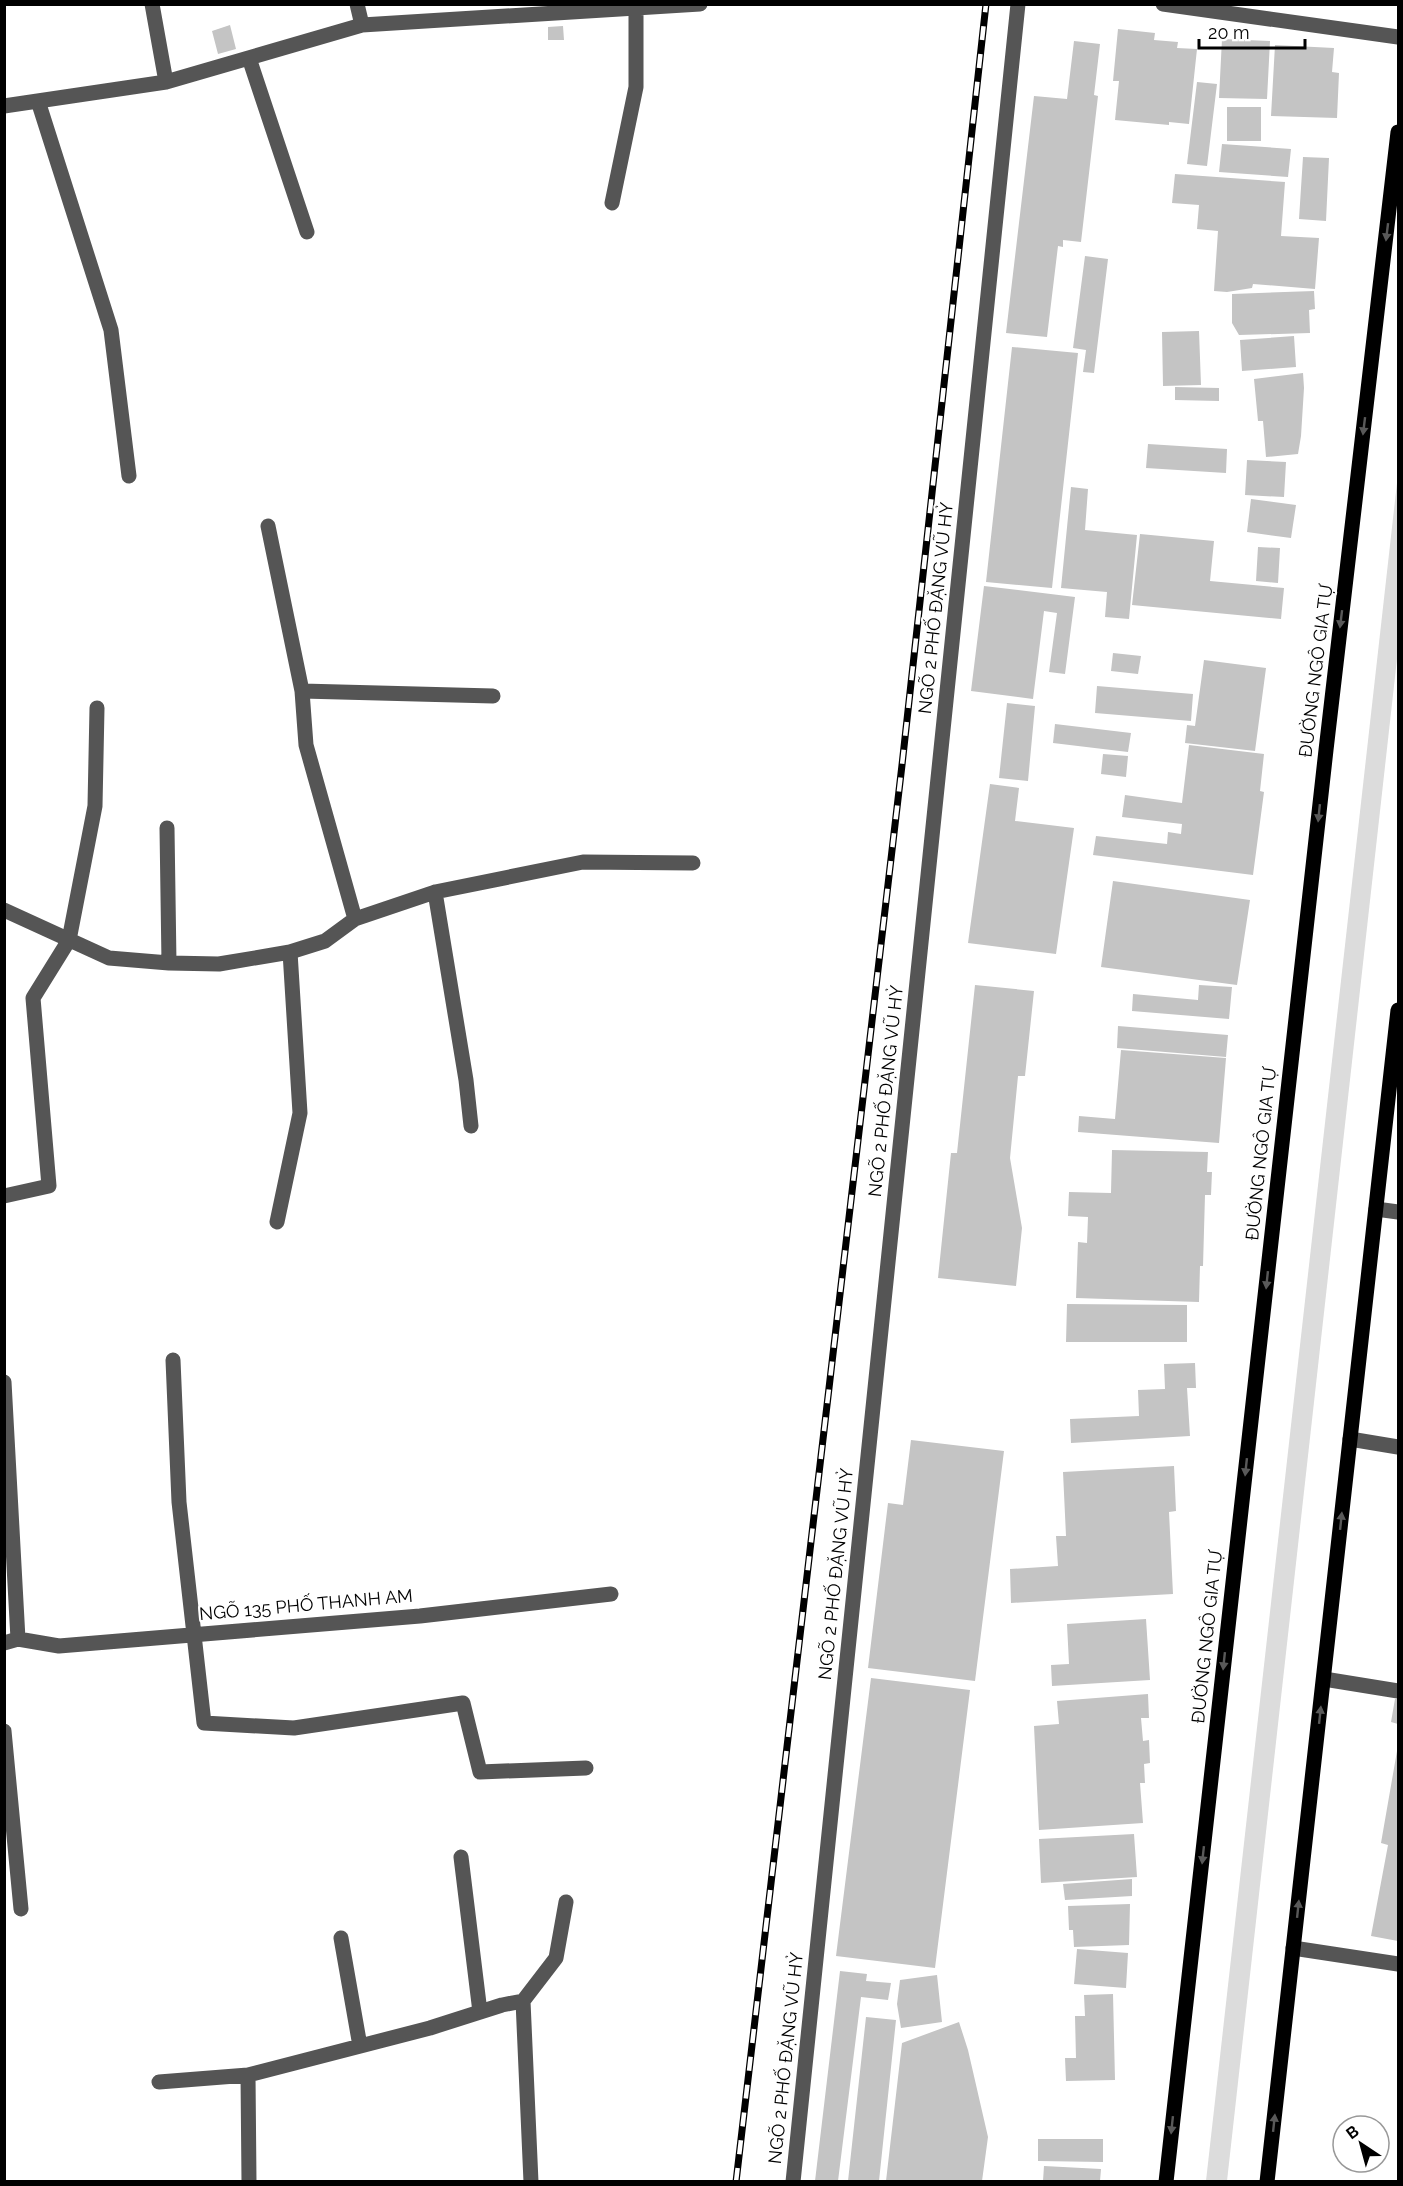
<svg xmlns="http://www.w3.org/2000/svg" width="1403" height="2186" viewBox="0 0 1403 2186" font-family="Raleway,sans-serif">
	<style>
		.green { fill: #dcdcdc }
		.building { fill: #c4c4c4 }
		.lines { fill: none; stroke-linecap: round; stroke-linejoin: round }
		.minor { stroke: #555; stroke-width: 15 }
		.major { stroke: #000; stroke-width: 15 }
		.rail-casing { stroke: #000; stroke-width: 7 }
		.rail { stroke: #fff; stroke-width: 4.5; stroke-dasharray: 14; stroke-linecap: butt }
		.oneway { fill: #595959 }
		.labels { text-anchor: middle; stroke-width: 4.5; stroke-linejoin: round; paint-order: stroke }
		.street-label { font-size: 18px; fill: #000; stroke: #fff }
	</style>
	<rect width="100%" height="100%" fill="#fff"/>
	<path class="green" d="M1398,474V650L1227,2181H1206Z"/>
	<path class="building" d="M230,25L236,49L218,54L212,31Z
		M563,26L564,40H548V27Z
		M1118,29L1155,33L1154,40L1178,42L1177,48L1197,49L1189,124L1169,122V125L1115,120L1119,81H1113Z
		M1222,39L1270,41L1267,99L1219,98Z
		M1074,41L1100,44L1094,95L1098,96L1081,242L1063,240V247L1058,246L1047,337L1006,333L1034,96L1067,99Z
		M1275,45L1334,48L1332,72L1339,73L1337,118L1271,116Z
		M1197,82L1217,84L1207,166L1187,164Z
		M1227,107H1261V141H1227Z
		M1222,144L1291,149L1288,177L1219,172Z
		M1303,157L1329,158L1326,221L1299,219Z
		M1175,174L1285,182L1281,236L1319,238L1315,289L1253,284L1252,288L1227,292L1214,291L1218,231L1197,229L1199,205L1172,203Z
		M1085,256L1108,259L1094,373L1083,372L1086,350L1073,348Z
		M1314,291L1315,309L1309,310L1310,333L1239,335L1232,323V294Z
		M1199,331L1201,385L1163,386L1162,332Z
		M1294,336L1296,367L1242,371L1240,340Z
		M1012,347L1078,353L1052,588L986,582Z
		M1303,373L1304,388L1301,436L1298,454L1266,457L1263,421H1258L1254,379Z
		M1175,387L1219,388V401L1175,400Z
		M1148,444L1227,449L1226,473L1146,468Z
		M1247,460L1286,462L1284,497L1245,495Z
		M1071,487L1088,489L1085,530L1137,535L1129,619L1105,617L1107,592L1061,588Z
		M1251,499L1296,505L1291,538L1247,532Z
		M1140,534L1214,541L1210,581L1284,588L1281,619L1132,605Z
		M1258,547L1280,548L1278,583L1256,581Z
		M984,586L1075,597L1065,674L1049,672L1057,613L1044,611L1033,699L971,691Z
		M1113,653L1141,656L1138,674L1111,671Z
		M1204,660L1266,668L1255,751L1185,743L1187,725L1195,726Z
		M1097,686L1193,694L1191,721L1095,713Z
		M1007,703L1035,706L1028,781L999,778Z
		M1055,724L1131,733L1128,752L1053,743Z
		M1189,745L1264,754L1260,791L1264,792L1253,875L1093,855L1096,836L1167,844L1168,832L1181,834L1182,824L1122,817L1125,795L1182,803Z
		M1103,754L1128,756L1126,777L1101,774Z
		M990,784L1019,788L1015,821L1074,828L1056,954L968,943Z
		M1113,881L1250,900L1237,985L1101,967Z
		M975,985L1034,991L1025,1076H1018L1010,1158L1022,1228L1016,1286L938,1278L951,1153H957Z
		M1199,985L1232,987L1229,1019L1132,1011L1133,994L1198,1000Z
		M1118,1026L1228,1035L1226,1057L1117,1048Z
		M1121,1050L1226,1058L1219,1143L1078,1132L1079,1116L1115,1119Z
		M1112,1150L1208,1152L1207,1172H1212L1211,1195H1205L1203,1266H1200L1199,1302L1076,1298L1078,1242L1087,1243L1088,1217L1068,1216L1069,1192L1111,1193Z
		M1067,1304L1187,1305V1342H1066Z
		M1195,1363L1196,1388H1187L1190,1436L1071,1443L1070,1419L1139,1416L1138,1390L1165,1389L1164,1364Z
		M911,1440L1004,1451L975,1681L868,1668L888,1503L903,1505Z
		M1174,1466L1176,1511L1169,1512L1173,1594L1011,1603L1010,1569L1058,1566L1056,1536H1066L1063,1472Z
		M1146,1619L1150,1680L1052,1686L1051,1665L1069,1664L1067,1624Z
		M871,1678L970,1690L935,1968L836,1956Z
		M1148,1694L1149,1718H1141L1143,1741L1149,1740L1150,1763L1144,1764L1145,1783H1140L1143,1823L1039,1830L1034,1726L1059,1724L1057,1701Z
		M1395,1699H1398V1724L1391,1722Z
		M1397,1751H1398V1941L1371,1936L1388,1845L1381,1843Z
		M1134,1834L1137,1877L1041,1883L1039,1839Z
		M1132,1879V1896L1065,1900L1063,1884Z
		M1130,1904L1129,1945L1074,1947L1073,1930H1069L1068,1906Z
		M1077,1949L1128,1953L1126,1988L1074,1984Z
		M840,1971L867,1974L866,1981L891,1983L888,2000L861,1997L838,2181H815Z
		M937,1975L942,2022L901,2028L897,2004L900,1980Z
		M1113,1994L1115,2080L1066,2081L1065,2058H1076L1075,2016H1085L1084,1995Z
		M866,2017L896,2020L879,2181H848Z
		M959,2022L968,2050L988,2137L982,2181H886L902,2043Z
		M1038,2139H1103V2162L1038,2161Z
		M1044,2166L1101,2169L1100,2181H1043Z"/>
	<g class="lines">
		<path class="minor" d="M152,4L166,82
			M357,4L362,25
			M1163,4L1398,37
			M249,58L307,232
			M38,101L111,330L129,476
			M4,106L166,82L362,25L700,4
			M612,203L636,87V8
			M268,526L302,691L306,745L355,919
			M302,691L493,696
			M167,828L169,963
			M435,892L466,1080L471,1126
			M4,910L109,958L169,963L219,964L290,952L325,941L355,919L435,892L583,862L693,863
			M4,1196L49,1186L33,998L69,940L95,806L97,708
			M1376,1209L1398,1212
			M277,1222L300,1113L290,952
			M173,1360L179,1502L204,1723L294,1728L463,1703L480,1772L586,1768
			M4,1382L18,1639
			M1350,1439L1398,1447
			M4,1643L18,1639L59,1646L420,1616L611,1594
			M1324,1679L1398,1691
			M4,1731L21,1909
			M461,1857L480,2012
			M341,1938L360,2046
			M1293,1948L1398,1964
			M523,2001L531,2182
			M248,2075L249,2182
			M159,2082L248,2075L430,2028L502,2005L523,2001L556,1958L566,1902
			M793,2182L1018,4"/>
		<path class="major" d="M1166,2182L1326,750L1398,132
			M1267,2182L1398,1010"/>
		<defs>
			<path id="rail" d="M736,2182L902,765L986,4"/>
		</defs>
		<use href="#rail" class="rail-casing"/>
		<use href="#rail" class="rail"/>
	</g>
	<defs><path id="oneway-solid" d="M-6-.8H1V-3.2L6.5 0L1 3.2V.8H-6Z" transform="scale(1.5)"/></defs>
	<g class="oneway">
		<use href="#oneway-solid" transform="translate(1387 232) rotate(97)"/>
		<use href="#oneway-solid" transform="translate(1364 426) rotate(97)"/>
		<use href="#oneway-solid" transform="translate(1341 619) rotate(97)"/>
		<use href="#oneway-solid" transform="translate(1319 813) rotate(96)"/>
		<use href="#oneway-solid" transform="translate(1267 1280) rotate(96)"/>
		<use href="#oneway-solid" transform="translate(1246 1467) rotate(96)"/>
		<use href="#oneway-solid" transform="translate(1341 1521) rotate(-84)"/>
		<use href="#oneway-solid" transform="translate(1224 1661) rotate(96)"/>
		<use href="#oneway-solid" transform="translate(1320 1715) rotate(-84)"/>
		<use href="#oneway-solid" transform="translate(1203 1855) rotate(96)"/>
		<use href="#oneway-solid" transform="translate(1298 1909) rotate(-84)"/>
		<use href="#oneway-solid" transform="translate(1274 2123) rotate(-84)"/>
		<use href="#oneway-solid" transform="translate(1172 2125) rotate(96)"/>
	</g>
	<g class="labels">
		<g class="street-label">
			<text transform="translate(936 608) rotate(-84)" y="6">NGÕ 2 PHỐ ĐẶNG VŨ HỶ</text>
			<text transform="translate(1316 671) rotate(-83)" y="6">ĐƯỜNG NGÔ GIA TỰ</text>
			<text transform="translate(886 1091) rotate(-84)" y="6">NGÕ 2 PHỐ ĐẶNG VŨ HỶ</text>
			<text transform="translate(1261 1154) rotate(-84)" y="6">ĐƯỜNG NGÔ GIA TỰ</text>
			<text transform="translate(836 1574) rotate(-84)" y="6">NGÕ 2 PHỐ ĐẶNG VŨ HỶ</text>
			<text transform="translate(306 1605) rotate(-5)" y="6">NGÕ 135 PHỐ THANH AM</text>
			<text transform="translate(1207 1637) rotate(-84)" y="6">ĐƯỜNG NGÔ GIA TỰ</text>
			<text transform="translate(786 2058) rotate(-84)" y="6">NGÕ 2 PHỐ ĐẶNG VŨ HỶ</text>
		</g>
	</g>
	<rect width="1403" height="2186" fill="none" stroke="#000000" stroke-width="12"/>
	<g transform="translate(1361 2144) rotate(324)"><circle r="28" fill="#ffffff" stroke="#999999" stroke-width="1.5"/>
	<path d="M0-4.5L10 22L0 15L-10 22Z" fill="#000000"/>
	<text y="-9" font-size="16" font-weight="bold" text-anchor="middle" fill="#000000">B</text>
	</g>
	<path d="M1199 39v9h106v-9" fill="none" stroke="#000000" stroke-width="3"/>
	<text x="1208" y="39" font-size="18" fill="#000000" stroke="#ffffff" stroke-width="4.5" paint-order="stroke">20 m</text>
</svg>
